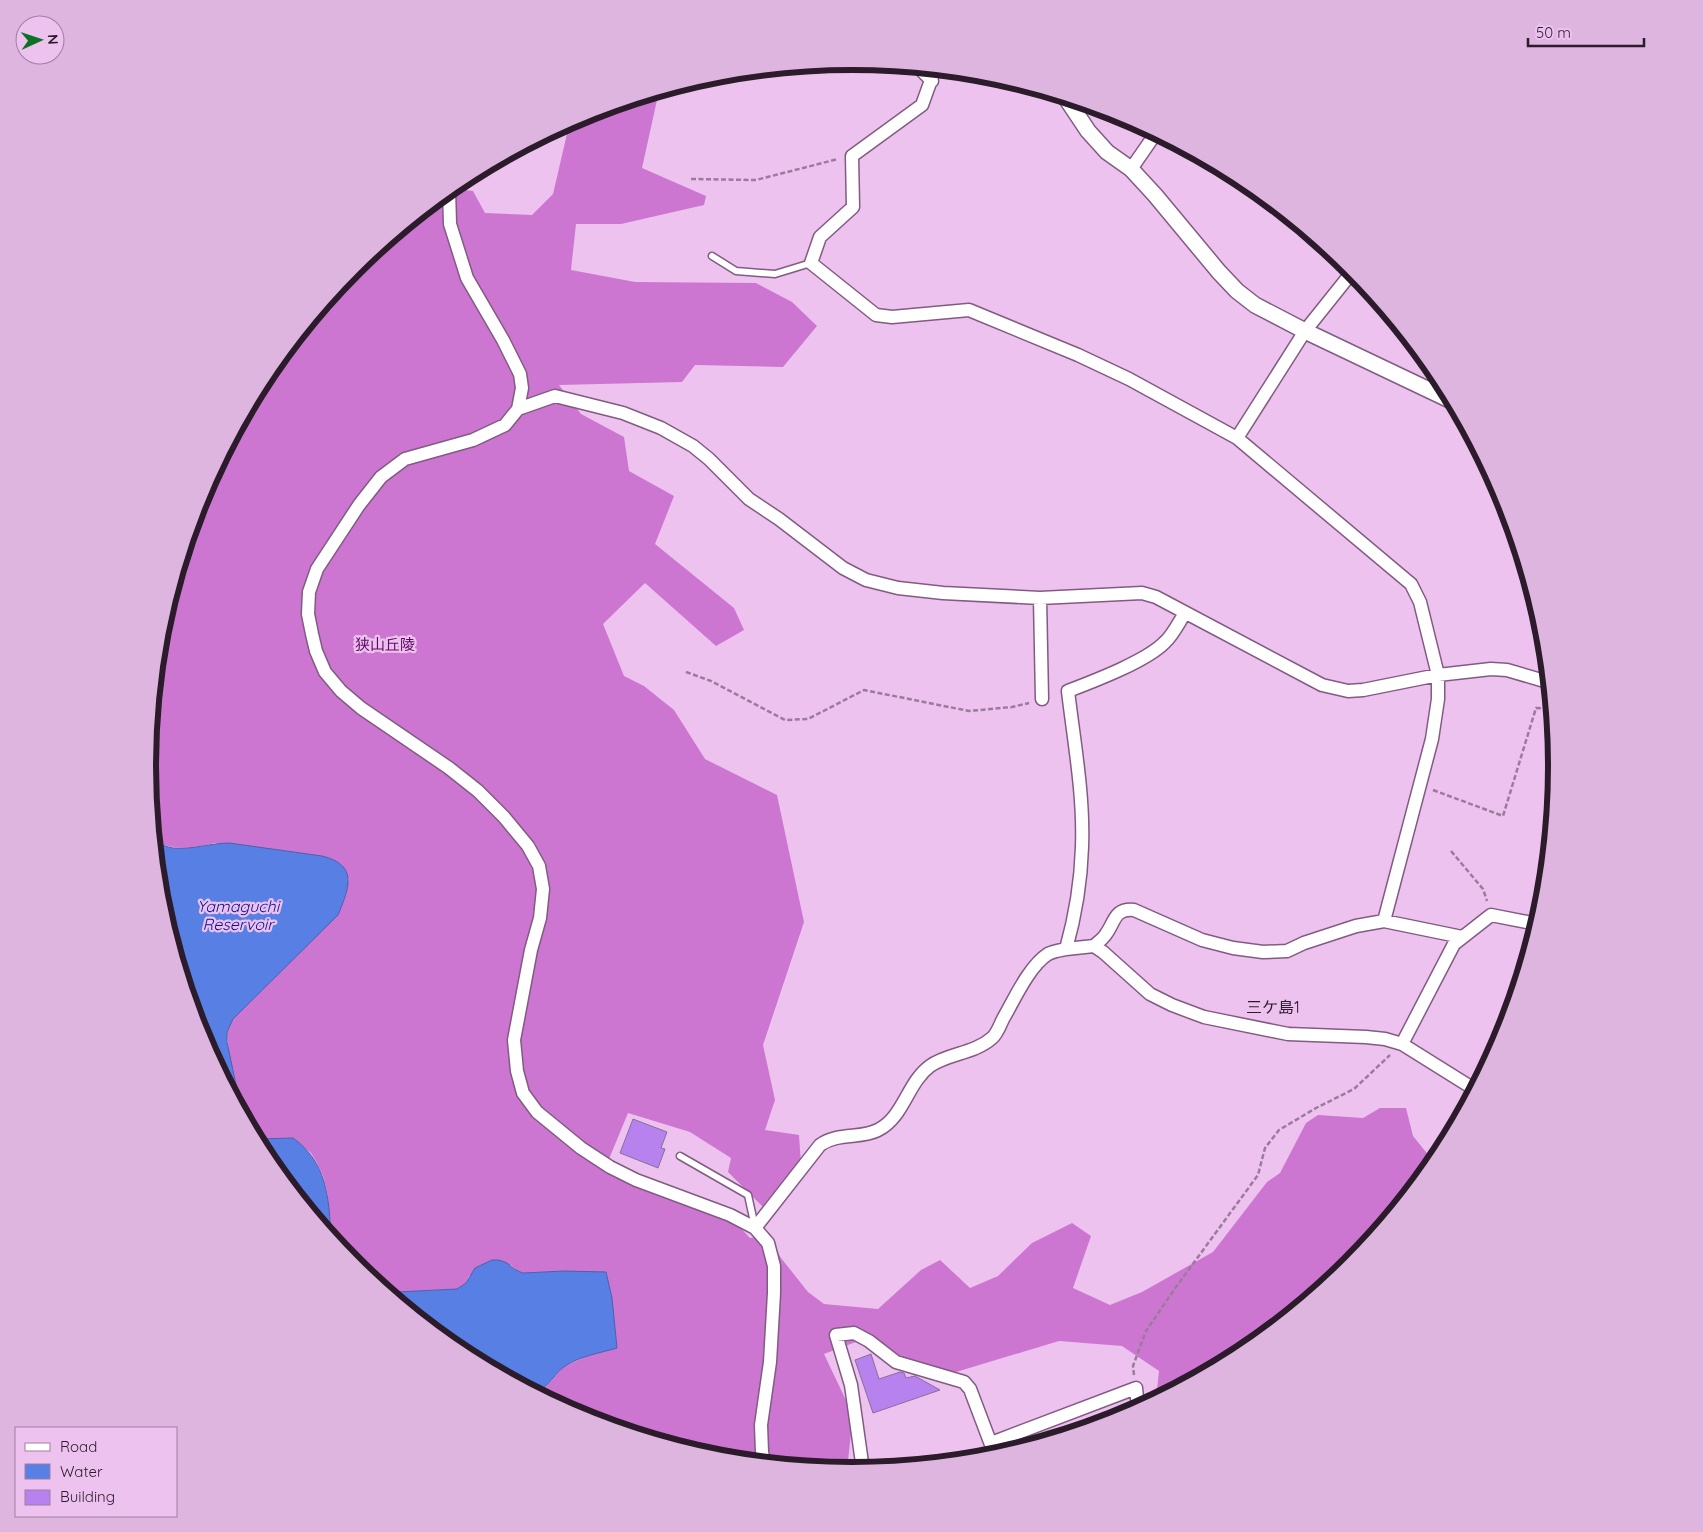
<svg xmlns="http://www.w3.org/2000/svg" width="1703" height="1532" viewBox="0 0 1703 1532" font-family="Quicksand,'Noto Sans JP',sans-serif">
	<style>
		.forest { fill: #cd76d1 }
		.water { fill: #577fe4; stroke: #4a61ac }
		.building { fill: #b782ed; stroke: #856f9f }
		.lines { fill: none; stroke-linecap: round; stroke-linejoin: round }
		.service-casing { stroke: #815b82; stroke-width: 9 }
		.minor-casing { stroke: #815b82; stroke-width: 15 }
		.tertiary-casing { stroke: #815b82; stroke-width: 18 }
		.path { stroke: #9b7b9b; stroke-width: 2.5; stroke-dasharray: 5 2.5; stroke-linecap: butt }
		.service { stroke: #fff; stroke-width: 6 }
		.minor { stroke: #fff; stroke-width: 12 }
		.tertiary { stroke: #fff; stroke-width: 15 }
		.labels { text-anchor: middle; stroke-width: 4.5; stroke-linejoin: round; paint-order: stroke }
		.park-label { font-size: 15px; fill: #5d0861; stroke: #eec2ef }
		.water-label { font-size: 16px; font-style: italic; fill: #07138d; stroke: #eec2ef }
		.neighbourhood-label { font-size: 16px; fill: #2b1b2b; stroke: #eec2ef }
		.rim { fill: none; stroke: #2b1b2b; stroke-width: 6 }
	</style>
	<rect width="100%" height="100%" fill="#eec2ef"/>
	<path class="forest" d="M659,91L642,168L706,196L704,205L621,224H576L571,270L635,282L756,283L792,302L817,326L783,367L695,365L682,382L559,385L581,414L624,437L629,471L674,496L655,544L734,608L744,630L716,646L645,583L603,624L624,676L644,686L674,710L705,759L777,795L804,922L763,1045L775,1100L765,1130L799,1135L801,1164L763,1207L728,1172L731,1158L690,1132L628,1113L609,1159L735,1222L750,1238L768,1235L781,1258L808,1292L824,1304L878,1309L921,1270L940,1260L970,1288L998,1276L1032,1243L1072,1223L1091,1236L1073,1288L1110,1305L1142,1292L1213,1252L1267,1182L1280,1173L1306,1123L1318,1115L1363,1118L1380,1108H1406L1413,1136L1434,1162L1350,1265L1243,1352L1156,1399L1159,1371L1122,1346L1059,1341L933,1379L869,1337L824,1354L853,1415L847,1470L714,1457L582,1417L537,1393L545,1388L564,1366L583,1358L569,1272L564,1271L523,1273L517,1271L511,1265L469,1276L466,1283L458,1289L397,1292L386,1291L353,1264L331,1238L327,1191L323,1176L317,1163L311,1153L293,1138L256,1139L244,1118L239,1099L229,1055L227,1032L233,1019L257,995L349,880L341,864L322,856L215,843C191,849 178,850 154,842L147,766L160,628L201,496L266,374L353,267L455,184L456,189L473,191L485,213L532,215L553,194L570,121L582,115Z"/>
	<path class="water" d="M154,842C160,844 167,847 173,848C192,850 211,843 229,843L322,856C359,865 349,888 338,915L233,1019L227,1032V1042L239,1099L244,1118L200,1035L160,903Z
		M293,1138C327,1162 329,1198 331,1238L265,1157L256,1139Z
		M492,1260C510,1259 509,1269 523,1273L564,1271L606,1272L612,1298L617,1348C600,1353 580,1356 565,1366C555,1373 549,1386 537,1393L460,1352L386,1291L397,1292L457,1289L466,1283L475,1268Z"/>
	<path class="building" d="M633,1119L667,1132L661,1148L665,1149L658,1168L620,1153Z
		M871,1354L879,1379L900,1372L904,1373L906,1378L915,1376L940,1390L873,1413L855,1360Z"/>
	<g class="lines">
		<defs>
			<path id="service" d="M712,256L736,271L775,274L811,263
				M680,1156L748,1195L755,1227"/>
			<path id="minor" d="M919,68L932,81
				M935,69L922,105L852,156L853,207L820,237L811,263L876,315L892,317L969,310L1078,355L1129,379L1237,438
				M1131,169L1156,133
				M449,189L450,224L467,278L503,340L520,374L522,388L518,409L505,425L473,440L405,459L381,477L359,505L317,569L309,592L308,614L312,634L316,651L325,672L341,691L361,708L449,768L478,791L504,817L528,846L539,866L543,889L540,918L531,950L514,1040L517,1071L523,1093L537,1112L581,1148L610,1167L636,1180L730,1215L755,1228L768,1243L774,1266V1293L770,1362L761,1425L762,1452L764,1462
				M1353,271L1305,331L1237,438L1411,584L1420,602L1438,675V699L1432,739L1384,921L1462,937
				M518,409L555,396L623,413L661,428L693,446L709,459L749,499L779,519L843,568L866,580L898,588L943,593L1040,598L1142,593L1156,597L1322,685L1348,691L1363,690L1438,675L1491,669L1507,670L1548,682
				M1040,598L1042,699
				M1094,946C1098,942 1103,939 1106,934C1115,922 1114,908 1134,910L1202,940L1233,948L1263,952L1287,951L1304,943L1356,926L1384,921
				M1066,949L1094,946L1103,952L1150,994L1172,1005L1204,1017L1288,1034L1366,1037L1385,1039L1402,1044L1474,1089
				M1402,1044L1454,944L1491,915L1537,924
				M755,1228L820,1145C838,1132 861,1139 878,1130C904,1117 907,1083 930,1066C948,1053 974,1054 992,1038C997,1034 1000,1025 1003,1019C1014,1000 1029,966 1048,954C1053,951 1061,950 1066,949C1075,917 1081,880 1082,847C1084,795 1074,742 1068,691C1094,681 1147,661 1165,642C1173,635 1179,622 1185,613
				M991,1443L1136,1388L1138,1408
				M863,1470L851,1385L836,1335L854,1333L869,1341L896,1362L964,1382L970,1389L995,1455"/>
			<path id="tertiary" d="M1066,98L1088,131L1107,152L1131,169L1155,195L1219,272L1237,291L1255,305L1305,331L1452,401"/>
		</defs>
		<use href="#service" class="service-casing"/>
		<use href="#minor" class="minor-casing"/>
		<use href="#tertiary" class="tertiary-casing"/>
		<path class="path" d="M691,179L756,180L838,159
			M686,672L711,681L785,720L808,719L864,690L969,711L1012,707L1029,703
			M1433,790L1503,816L1536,708L1551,709
			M1451,851L1483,889L1487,901
			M1134,1375L1133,1366L1146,1331L1176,1287L1258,1175L1265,1148L1279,1130L1316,1108L1354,1089L1390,1055"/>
		<use href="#service" class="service"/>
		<use href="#minor" class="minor"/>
		<use href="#tertiary" class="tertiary"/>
	</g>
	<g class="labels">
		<g class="park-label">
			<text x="385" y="650">狭山丘陵</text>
		</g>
		<g class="water-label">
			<text x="238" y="912">Yamaguchi<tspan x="238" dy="18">Reservoir</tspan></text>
		</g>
		<g class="neighbourhood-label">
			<text x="1273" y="1013">三ケ島1</text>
		</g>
	</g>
	<path d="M0 0H1703V1532H0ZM156 766a696 696 0 1 1 1392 0a696 696 0 1 1-1392 0Z" fill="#deb5df" fill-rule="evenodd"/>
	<path class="rim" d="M156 766a696 696 0 1 1 1392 0a696 696 0 1 1-1392 0Z"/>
	<rect x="15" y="1427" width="162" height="90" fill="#eec2ef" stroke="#a07fa1"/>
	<rect x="25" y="1443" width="25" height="8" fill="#ffffff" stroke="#a07fa1"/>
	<text x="60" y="1452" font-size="15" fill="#2b1b2b">Road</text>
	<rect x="25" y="1464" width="25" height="15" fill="#577fe4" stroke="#a07fa1"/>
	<text x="60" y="1477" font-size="15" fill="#2b1b2b">Water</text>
	<rect x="25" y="1490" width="25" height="15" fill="#b782ed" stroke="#a07fa1"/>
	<text x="60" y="1502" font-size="15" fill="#2b1b2b">Building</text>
	<g transform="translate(40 40) rotate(87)"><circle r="24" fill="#eec2ef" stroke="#a07fa1"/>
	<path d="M0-4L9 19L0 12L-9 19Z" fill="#0c7324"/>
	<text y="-8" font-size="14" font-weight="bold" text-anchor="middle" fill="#2b1b2b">N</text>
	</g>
	<path d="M1528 38v8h116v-8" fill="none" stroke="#2b1b2b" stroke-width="2.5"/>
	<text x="1536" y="38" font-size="15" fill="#2b1b2b" stroke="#eec2ef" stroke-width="4" paint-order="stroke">50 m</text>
</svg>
